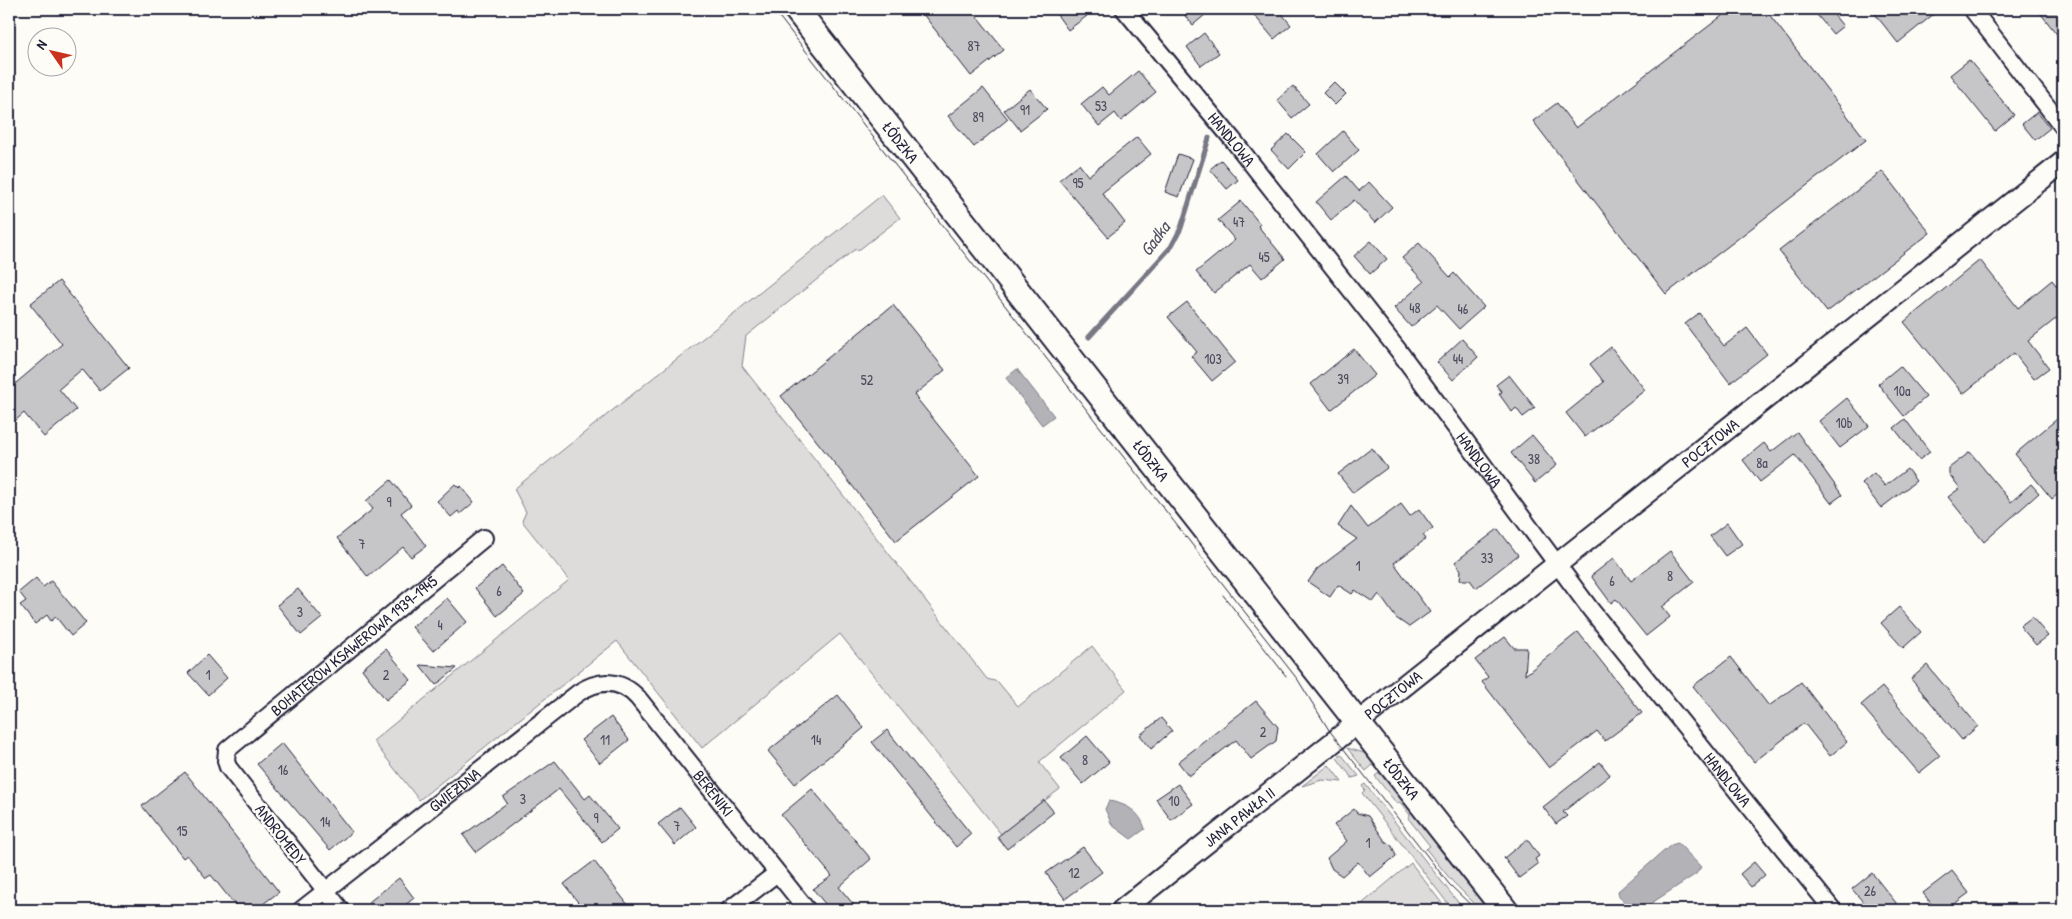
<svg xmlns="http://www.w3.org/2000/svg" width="2072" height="919" viewBox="0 0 2072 919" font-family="'Patrick Hand',sans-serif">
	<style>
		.green { fill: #dddcdb; stroke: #807f8b }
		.water { fill: #b2b2b7; stroke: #787885 }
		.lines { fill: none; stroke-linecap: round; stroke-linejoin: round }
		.stream { stroke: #787885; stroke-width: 5 }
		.building { fill: #c6c6c8; stroke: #22223b }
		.minor-casing { stroke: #22223b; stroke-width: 20 }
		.tertiary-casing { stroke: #22223b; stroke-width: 24 }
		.secondary-casing { stroke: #22223b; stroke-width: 28 }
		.minor { stroke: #fdfcf7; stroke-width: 16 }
		.tertiary { stroke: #fdfcf7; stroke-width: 20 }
		.secondary { stroke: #fdfcf7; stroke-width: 24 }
		.tram { stroke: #22223b; stroke-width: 1 }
		.labels { text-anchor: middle; stroke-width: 5; stroke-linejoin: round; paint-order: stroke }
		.number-label { font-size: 14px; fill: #4b4b5e }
		.street-label { font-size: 16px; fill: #22223b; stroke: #fdfcf7 }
		.water-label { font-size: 18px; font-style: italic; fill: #545466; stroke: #fdfcf7 }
	</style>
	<rect width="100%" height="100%" fill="#fdfcf7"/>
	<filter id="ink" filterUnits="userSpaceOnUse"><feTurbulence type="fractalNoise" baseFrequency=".02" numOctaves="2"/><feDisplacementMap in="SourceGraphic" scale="10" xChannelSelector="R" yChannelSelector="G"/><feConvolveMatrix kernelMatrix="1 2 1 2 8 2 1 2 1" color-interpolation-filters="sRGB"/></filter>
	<g filter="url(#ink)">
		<path class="green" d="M882,195L900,218L860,249L854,250L746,336L742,366L987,679L998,682L1017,705L1019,706L1092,646L1126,690L1039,762L1060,789L1001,834L840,634L702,748L617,641L419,800L373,741L569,580L522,521L526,512L514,489Z
			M1347,748L1364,753L1374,764L1366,771Z
			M1341,754L1359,776L1352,778L1337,758Z
			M1329,765L1342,782L1322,780L1302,786Z
			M1380,772L1489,910H1481L1451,880L1426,849L1430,846L1408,818L1410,815L1400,802L1397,804L1375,776Z
			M1365,784L1464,910H1453L1362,793L1365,790L1362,786Z
			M1411,863L1447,910H1354L1357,908Z"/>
		<path class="water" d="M1017,369L1054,416L1042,425L1006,378Z
			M1109,801C1126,804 1140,811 1145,829L1131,839L1112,825L1105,809Z
			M1678,843L1701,867L1696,874L1641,910H1634L1619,897L1618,891L1671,845Z"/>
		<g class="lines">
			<path class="stream" d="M1089,337L1171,247L1181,228L1209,138"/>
		</g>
		<path class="building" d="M919,9H971L1004,50L971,76Z
			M1053,9H1081L1087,16L1068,30Z
			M1179,9H1212L1193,25Z
			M1249,9H1278L1291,25L1274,39Z
			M1731,9H1765L1866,140L1666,294L1533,121L1557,103L1576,128Z
			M1812,9H1829L1843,26L1833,34Z
			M1871,9H1940L1898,43Z
			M2037,9H2063V42Z
			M1204,33L1219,53L1201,66L1187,47Z
			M1969,60L2014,115L1995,131L1950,75Z
			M1138,71L1156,92L1121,121L1115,113L1099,126L1081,104L1102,87L1109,95Z
			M1334,82L1346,94L1335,105L1323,93Z
			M1293,86L1309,104L1292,118L1277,100Z
			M983,88L1008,119L974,147L948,116Z
			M1030,89L1047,109L1020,130L1004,110Z
			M2037,112L2050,128L2035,140L2022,124Z
			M1343,131L1359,150L1334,172L1318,154Z
			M1288,134L1306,152L1289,169L1271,150Z
			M1137,137L1151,154L1102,193L1125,223L1108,237L1059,180L1079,164L1088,176Z
			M1178,154L1193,159L1179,197L1165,192Z
			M1221,160L1238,180L1227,189L1210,169Z
			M1882,171L1930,233L1827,312L1779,251Z
			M1346,176L1359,191L1369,182L1392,207L1375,223L1354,200L1331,220L1316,202Z
			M1241,201L1260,224L1258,226L1285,259L1262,278L1250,264L1214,293L1196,272L1235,240L1218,220Z
			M1371,241L1387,259L1370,274L1354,256Z
			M1419,243L1450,277L1454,273L1484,307L1459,329L1437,305L1411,327L1394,308L1424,282L1402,258Z
			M1980,260L2018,308L2052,280L2063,294V313L2028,341L2049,368L2034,379L2014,353L1963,394L1904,322Z
			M59,281L129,368L100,391L82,369L59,389L76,410L44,437L24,413L9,426V389L62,344L30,304Z
			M1187,302L1235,362L1212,381L1191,356L1197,352L1168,317Z
			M893,305L945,370L914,395L979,476L896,541L781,396Z
			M1699,313L1724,346L1747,328L1767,354L1730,383L1685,324Z
			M1462,339L1478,357L1453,380L1437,362Z
			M1611,347L1645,390L1585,437L1566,413L1604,382L1590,364Z
			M1354,349L1375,375L1331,410L1311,384Z
			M1900,366L1926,397L1904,416L1878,384Z
			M1509,375L1535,408L1523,417L1516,408L1512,412L1499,394L1502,392L1496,385Z
			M1847,398L1869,426L1840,448L1819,421Z
			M1905,419L1930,452L1919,460L1894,428Z
			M2057,419L2063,426V490L2052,499L2015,454Z
			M1797,432L1842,495L1831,503L1795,455L1760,482L1743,460L1764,443L1771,452Z
			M1532,435L1557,465L1535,483L1511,453Z
			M1372,448L1387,468L1353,493L1338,474Z
			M1970,452L2011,502L2031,484L2039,493L1984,542L1948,497L1960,488L1949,474V468Z
			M1907,469L1916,481L1881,508L1862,483L1874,473L1885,486Z
			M391,480L411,505L401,513L426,546L411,557L403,547L368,577L337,538L373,509L366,501Z
			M455,484L459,488L461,486L474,502L460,514L458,511L451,517L437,501Z
			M1401,504L1410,516L1419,509L1433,528L1423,535L1426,539L1394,563L1430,612L1409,627L1396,618L1379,594L1373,602L1355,590L1352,594L1338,585L1330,597L1308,582L1317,569L1357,539L1338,526L1351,506L1368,528Z
			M1727,523L1742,544L1725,556L1710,536Z
			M1498,529L1518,555L1476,588L1470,580H1460L1461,570L1455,562Z
			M1670,551L1694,582L1662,607L1670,617L1646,636L1616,599L1611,603L1591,576L1614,558L1631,581Z
			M502,566L524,594L497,616L475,588Z
			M36,578L43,587L51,581L86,623L71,636L56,617L51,621L47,615L35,624L20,605L26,601L19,592Z
			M298,589L322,618L301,635L277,605Z
			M447,598L467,622L433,651L412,627Z
			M1899,607L1921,632L1903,648L1881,623Z
			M2032,617L2048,636L2036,645L2020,626Z
			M1578,632L1642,713L1605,741L1597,731L1549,768L1482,682L1488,677L1475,660L1505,637L1514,648H1527L1525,675Z
			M386,649L411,680L386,700L362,669Z
			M207,655L227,678L208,695L188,673Z
			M1731,657L1769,706L1801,682L1847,742L1830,756L1804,723L1754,762L1693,686Z
			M420,665L457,668L436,685Z
			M1927,665L1978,726L1962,740L1911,679Z
			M1882,687L1940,756L1919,773L1861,705Z
			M838,695L864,728L795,784L768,751Z
			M1256,701L1278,727L1276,741L1251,759L1236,740L1189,776L1178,762Z
			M611,717L629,740L600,763L581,740Z
			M1161,718L1172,731L1151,749L1140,735Z
			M887,730L971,834L956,847L872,742Z
			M1087,736L1109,762L1083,784L1061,758Z
			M282,743L352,832L330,850L257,764Z
			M555,761L585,799L590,795L618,829L602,842L559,789L476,852L463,835L507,803L503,797Z
			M1600,762L1610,775L1563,812L1567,816L1556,824L1543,807Z
			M185,772L279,892L255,910H239L211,875L206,878L187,855L183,858L142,806Z
			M1178,784L1193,804L1171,820L1156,799Z
			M812,789L871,859L839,887L858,910H830L813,889L832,876L781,815Z
			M1044,800L1054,812L1007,849L997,837Z
			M680,807L696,827L675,845L658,824Z
			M1354,809L1357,813L1368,816L1385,841L1392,846L1396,856L1370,877L1358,862L1342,876L1332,869L1327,858L1347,841L1334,825Z
			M1527,839L1539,856L1535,859L1538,864L1519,878L1504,858Z
			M1083,847L1102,872L1065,899L1046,873Z
			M594,861L632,910H584L564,884Z
			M1754,862L1765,875L1751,887L1740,874Z
			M1952,871L1969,893L1946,910H1936L1923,893Z
			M1872,873L1888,893L1902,910H1870L1852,889Z
			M399,878L414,898L399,910H376L369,902Z"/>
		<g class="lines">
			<defs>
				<g id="minor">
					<path id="s1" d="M1124,9L1233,140L1398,350L1591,610L1833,910"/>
					<path d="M1972,9L2063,127"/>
					<path id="s2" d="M301,910L578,693C599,679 621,679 638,698L807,910"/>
					<path id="s3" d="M341,910L228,767L226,761L227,750L484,538"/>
					<path d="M729,910L777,873"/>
				</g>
				<g id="tertiary">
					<path id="s4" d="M1122,910L2063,162"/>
				</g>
				<g id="secondary">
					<path id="s5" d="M796,9L1505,910"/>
				</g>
			</defs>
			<use href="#minor" class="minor-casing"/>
			<use href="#tertiary" class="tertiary-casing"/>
			<use href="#secondary" class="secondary-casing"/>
			<use href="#minor" class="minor"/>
			<use href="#tertiary" class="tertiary"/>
			<use href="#secondary" class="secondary"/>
			<path class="tram" d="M773,9L1298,680L1329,730L1449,884L1476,910
				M1223,595L1286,676"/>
		</g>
	</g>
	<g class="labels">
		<g class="number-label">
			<text x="974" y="51">87</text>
			<text x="1101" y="111">53</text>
			<text x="1025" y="115">91</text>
			<text x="978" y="122">89</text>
			<text x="1078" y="188">95</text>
			<text x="1239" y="227">47</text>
			<text x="1264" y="262">45</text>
			<text x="1415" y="313">48</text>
			<text x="1463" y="314">46</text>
			<text x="1213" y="364">103</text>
			<text x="1458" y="364">44</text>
			<text x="1343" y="384">39</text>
			<text x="867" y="385">52</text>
			<text x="1902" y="396">10a</text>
			<text x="1844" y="428">10b</text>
			<text x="1534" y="464">38</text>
			<text x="1762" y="468">8a</text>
			<text x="389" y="507">9</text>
			<text x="362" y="549">7</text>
			<text x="1487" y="563">33</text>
			<text x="1358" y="571">1</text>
			<text x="1670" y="581">8</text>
			<text x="1612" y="586">6</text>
			<text x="499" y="596">6</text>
			<text x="300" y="617">3</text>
			<text x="440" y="630">4</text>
			<text x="208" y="680">1</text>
			<text x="386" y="680">2</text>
			<text x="1263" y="737">2</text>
			<text x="605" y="745">11</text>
			<text x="816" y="745">14</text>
			<text x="1085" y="765">8</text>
			<text x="283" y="775">16</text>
			<text x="523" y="804">3</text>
			<text x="1174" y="806">10</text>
			<text x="596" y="823">9</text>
			<text x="325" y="827">14</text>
			<text x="677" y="831">7</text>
			<text x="182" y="836">15</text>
			<text x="1368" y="848">1</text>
			<text x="1074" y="878">12</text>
			<text x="1870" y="896">26</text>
		</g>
		<g class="street-label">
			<text dy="6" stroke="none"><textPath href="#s1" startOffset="169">HANDLOWA</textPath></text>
			<text dy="6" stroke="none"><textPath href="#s5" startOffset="169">ŁÓDZKA</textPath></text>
			<text dy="6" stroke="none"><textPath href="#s4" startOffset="751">POCZTOWA</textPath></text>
			<text dy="6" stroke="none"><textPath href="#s1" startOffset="574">HANDLOWA</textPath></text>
			<text dy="6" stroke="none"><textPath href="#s5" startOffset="574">ŁÓDZKA</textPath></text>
			<text dy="6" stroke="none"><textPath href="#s3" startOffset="364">BOHATERÓW KSAWEROWA 1939-1945</textPath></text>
			<text dy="6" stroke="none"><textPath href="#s4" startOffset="346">POCZTOWA</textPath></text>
			<text dy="6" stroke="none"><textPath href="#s5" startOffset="979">ŁÓDZKA</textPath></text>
			<text dy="6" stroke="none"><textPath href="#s1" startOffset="979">HANDLOWA</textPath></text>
			<text dy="6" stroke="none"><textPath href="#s2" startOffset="195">GWIEZDNA</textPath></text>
			<text dy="6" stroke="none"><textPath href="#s2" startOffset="540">BERENIKI</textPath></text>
			<text dy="6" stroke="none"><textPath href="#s4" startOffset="150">JANA PAWŁA II</textPath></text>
			<text transform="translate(281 834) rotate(52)" y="6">ANDROMEDY</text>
		</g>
		<g class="water-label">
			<text transform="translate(1155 239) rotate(-54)" y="6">Gadka</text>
		</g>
	</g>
	<rect width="2072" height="919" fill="none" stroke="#fdfcf7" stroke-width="30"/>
	<rect x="15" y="15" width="2042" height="889" fill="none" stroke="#22223b" stroke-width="2" filter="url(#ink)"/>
	<g transform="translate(52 52) rotate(304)"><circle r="24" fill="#fdfcf7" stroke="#a5a5ac"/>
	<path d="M0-4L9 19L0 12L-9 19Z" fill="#c8321e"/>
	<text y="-8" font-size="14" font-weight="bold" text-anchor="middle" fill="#22223b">N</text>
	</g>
</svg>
